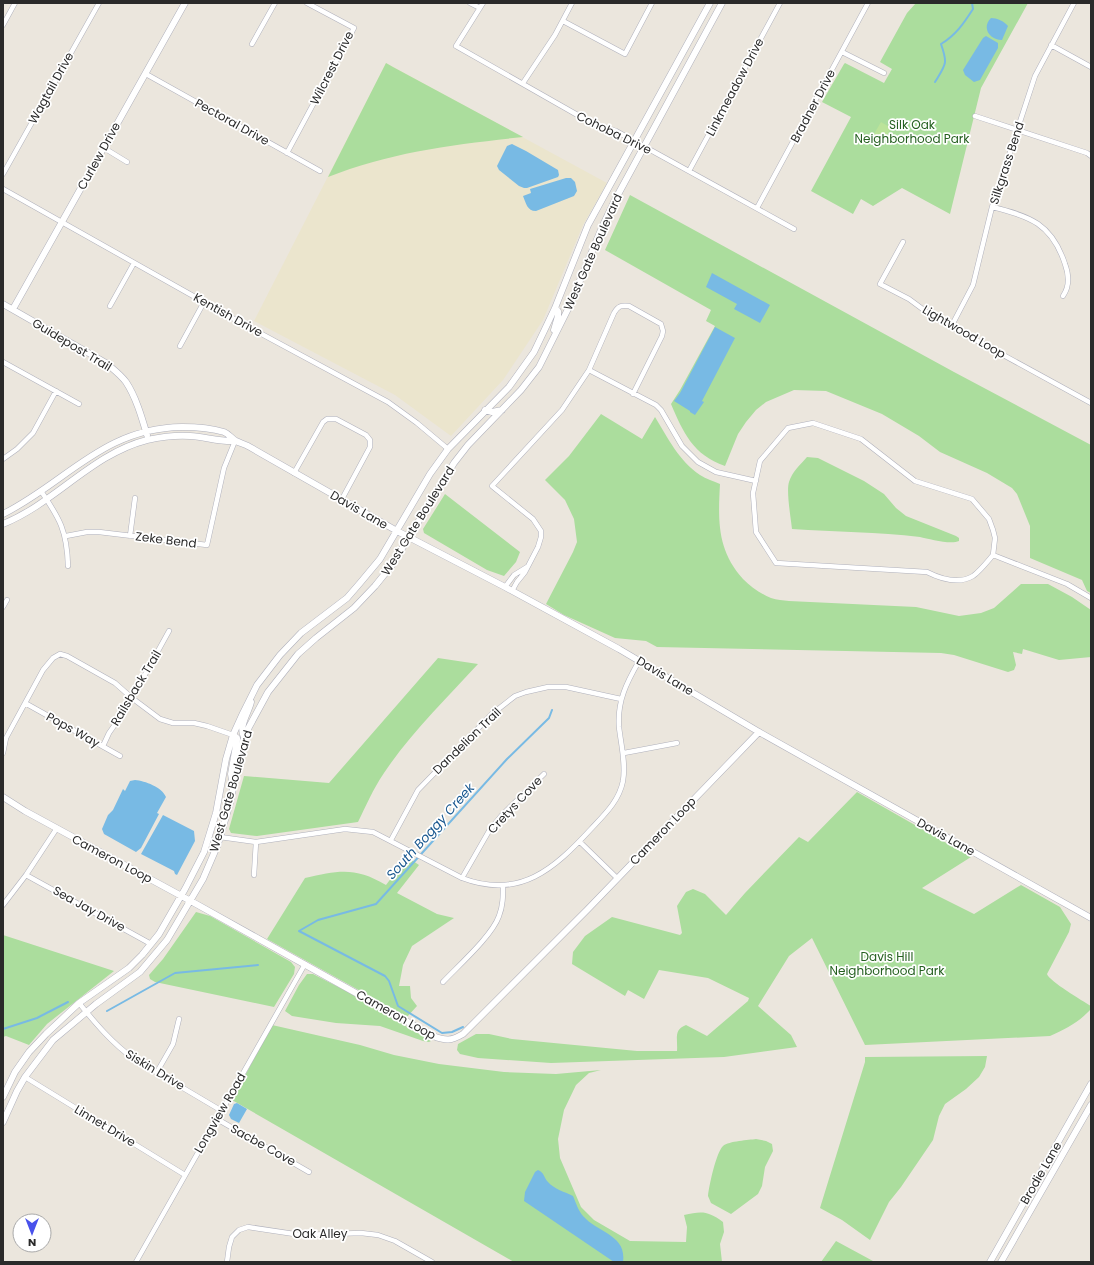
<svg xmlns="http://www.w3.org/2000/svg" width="1094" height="1265" viewBox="0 0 1094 1265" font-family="Poppins,sans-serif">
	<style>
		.education { fill: #ebe5cd }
		.green { fill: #abdd9d }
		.pitch { fill: #bbe39a }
		.water { fill: #78bae4 }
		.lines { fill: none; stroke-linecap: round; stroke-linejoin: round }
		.stream { stroke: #78bae4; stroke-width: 2 }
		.street-casing { stroke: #b0b1bc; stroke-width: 5.5 }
		.secondary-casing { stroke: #b0b1bc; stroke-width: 7 }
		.street { stroke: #fff; stroke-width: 4.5 }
		.secondary { stroke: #fff; stroke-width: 6 }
		.labels { text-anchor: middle; stroke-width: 3.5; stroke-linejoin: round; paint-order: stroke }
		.street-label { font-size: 12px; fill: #2a2a2a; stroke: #fff }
		.park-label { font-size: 12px; fill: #256020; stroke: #fff }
		.water-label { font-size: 13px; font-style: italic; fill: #18578f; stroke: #fff }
	</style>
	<rect width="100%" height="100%" fill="#ebe6dd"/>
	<path class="education" d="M386,63L607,183L583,225L543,320L503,380L451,436L395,395L254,321Z"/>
	<path class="green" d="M916,3H1028L981,88L950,214L902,188L873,206L861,199L853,214L811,191L851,117L822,102L844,64L845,63L884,83L892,69L880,62L907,13Z
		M386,63L393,67L523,137C457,144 390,152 328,177Z
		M630,195L954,372L1091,445V593L1087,591L1082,580L1030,558V526L1017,494L1012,488L987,473L940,452L919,436L882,414L826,391L794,390L766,402L756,410L746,422L738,434L725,466C693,455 683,432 671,404L680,390L715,326L706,321L711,310L605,250Z
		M601,414L642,439L655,417C668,438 679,461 700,475C706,479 714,481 720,484C718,521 717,550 743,579C751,587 761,594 771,598C777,600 783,600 789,601L916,607L959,616L981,613L994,608L1021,584H1048L1072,597L1091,610V657L1059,660L1023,649L1022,654L1013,652L1016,665L1014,670L1008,672L954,655L941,653L657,647L646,641L615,638L564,615L546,604L573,552L577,542L574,519L565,500L545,480L569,456Z
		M807,457L818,458L864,481L884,494L896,508L906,516L956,536L959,538V541C951,545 929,539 920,537C878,532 835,532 792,529C791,519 786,491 789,482C792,472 800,465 807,457Z
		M445,494L520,552L516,562L504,576L487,570L424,533L423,529Z
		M438,658L478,664C446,699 410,734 384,773C373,789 366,806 358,822L257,836L231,833L229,829L244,776L329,783Z
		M857,792L971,857L922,888L974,914L1021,885L1060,907L1071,924L1069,932L1047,974C1049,981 1083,1001 1091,1006V1009C1078,1023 1067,1028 1050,1036L865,1045L812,938L789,956L758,1006L791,1035L797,1047L724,1057L551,1063L478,1058L460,1054L457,1050L458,1044L476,1034H489L512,1039L637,1051H677C678,1039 673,1030 686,1025L707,1036L748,1001L749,998L708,978L659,970L644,999L628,990L625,996L572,964L573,952L585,936L612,917L680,935L682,933L677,906L686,892L693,889L705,894L726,915L745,893L799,837L808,842Z
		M407,857L419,865L397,893L437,914L454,918L412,946L403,965L399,986H410L411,998L417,1006L407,1017L267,939L305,878C339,870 356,867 386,885Z
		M196,912L210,916L291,962L295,967L294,974L274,1007L155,982L150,979L149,975L163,959Z
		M3,935L114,971L47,1024L29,1045L6,1036L3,1037Z
		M307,974H313L346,991L431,1041L429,1042L423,1041L380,1026L336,1023L292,1016L285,1011L299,985Z
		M272,1025L360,1045L394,1055L439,1064L504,1072L556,1074L601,1070L589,1073L576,1085L564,1110L558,1139L560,1158L581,1207L594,1220L630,1241L686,1242L687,1227L684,1215C702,1211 708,1211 723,1222L724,1232L720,1244L722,1262H514L232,1100Z
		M987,1056L985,1067L979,1077L966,1089L945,1104L939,1116L933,1140L901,1187L889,1202L870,1240L842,1220L820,1208L865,1062V1057Z
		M756,1139L766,1141L772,1144L773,1151L765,1167L762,1186L758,1194L731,1214L711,1203L708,1196C709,1186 716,1153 723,1146C729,1141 749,1140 756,1139Z
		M836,1241L873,1261L875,1262H821Z"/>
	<path class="pitch" d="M881,122L891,128L881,145L871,139Z"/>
	<path class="water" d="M991,18C997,18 1004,21 1008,26L1002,40C990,40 981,28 991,18Z
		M986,36L998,43V48L980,80L974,82L965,75L963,70L983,38Z
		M512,144L526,151L558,170L559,175L558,177L527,188H524L519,186L499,170L497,166L507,146Z
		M566,178H571L575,182L577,191L574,196L536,211C527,211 526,203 523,196L531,193L530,189Z
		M712,273L770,305L760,323L734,309L737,304L706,287Z
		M715,327L735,338L702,401L704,402L695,415L690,412V411L674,401L680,393Z
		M135,780C145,781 162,787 166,797L157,813L159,814L141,848L136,852L104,834L102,829L108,815L113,810L123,789L125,791L130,781Z
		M163,815L194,831L195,841L177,875L175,874L174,871L141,854Z
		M237,1103L247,1109L239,1123L231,1119L229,1115L234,1104Z
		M538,1170C544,1172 544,1178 548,1182C554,1189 565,1192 573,1196C576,1203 578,1210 583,1216C598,1233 627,1235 623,1262H614L524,1201L525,1192L535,1172Z"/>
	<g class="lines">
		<path class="stream" d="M935,82C946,64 948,64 941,44C956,35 964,23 973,9L972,3
			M107,1011L175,973L258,965
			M463,1027L452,1032L442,1033L398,1006L389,981L385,976L299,931L318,920L376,904L507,759L549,718L552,710
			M3,1029L37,1018L68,1002"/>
		<defs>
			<path id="street" d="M470,3L480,8
				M483,3L456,46L581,117L590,122L616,131L794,229
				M563,21L625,54L652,3
				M3,25L15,3
				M252,44L275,3
				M1051,45L1091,67
				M842,52L884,73
				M146,74L320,171
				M523,83L555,35L572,3
				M975,116L1087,153L1091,156
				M104,148L127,162
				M287,153L354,28L307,3
				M689,171L780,3
				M3,174L99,3
				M3,189L243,324L388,402L417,423L448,449
				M992,207C1030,216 1052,224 1065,264C1069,275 1070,286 1063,296
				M757,208L868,3
				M903,242L880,284L909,299L932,316L1091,403
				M110,306L134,263
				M951,327L973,285L992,207L1035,76L1074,3
				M180,346L204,302
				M3,362L79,404
				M633,394L662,336L663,331L661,324L629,306C621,305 618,306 614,313L589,370L656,405L661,410L682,446L698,462L716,472L756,481
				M3,459L17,449L33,433L56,391
				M294,473L323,422L327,419H336L366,435L370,440V447L342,499
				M41,491C60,519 67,531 68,566
				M66,536L87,532H99L207,545L224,468L235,441
				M130,536L135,498
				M993,555L995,538L993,530L989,519L972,499L915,481L861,439L813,423L788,428L760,461L753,493L756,532L776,563L927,572C941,579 958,585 973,576C980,571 987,562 993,555L1067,584L1091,598
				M505,587L514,575L527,567
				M512,591L517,582L525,572L538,547L541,537V531L533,519L492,486L562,410L589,370
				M3,607L7,600
				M25,703L120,756
				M103,746L109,733L126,709L169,631
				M3,753L6,738L43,670L53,658L60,654L67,656L115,683L132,698L160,719L173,723H194L207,726L233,735
				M624,753L677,743
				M220,837L256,842L345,829L373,832L462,878C520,900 554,869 591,829C605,814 619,801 623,781C626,763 621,745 619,727C617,701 627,682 639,661
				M391,840L418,790L492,714L515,696L526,692L548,687H566L621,699
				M580,842L617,878
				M26,875L151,944
				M254,875L256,842
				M462,878L489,831L502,815L544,774
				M3,905L26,875L57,828
				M443,982C458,966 492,936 499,916C503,906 503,896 503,885
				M79,1003C96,1024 112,1043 134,1059L222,1111
				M157,1072L173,1044L179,1019
				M25,1077L185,1175
				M217,1119L309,1172
				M136,1262L305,964
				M227,1262L229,1247L232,1237L239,1230L248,1227L301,1235L361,1233L378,1235L395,1241L432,1262"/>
			<path id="secondary" d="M3,304L106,363C113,369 121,375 126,382C136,397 142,418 147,435
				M13,309L185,3
				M554,330L558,316V311L555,308
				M485,410L492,412L502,410
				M3,514C67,482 103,428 182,427C195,427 211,428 224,432C229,434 232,439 236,441C240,443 244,444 248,446L397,531L505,587L619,649L759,732L1091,918
				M3,524C55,503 92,454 147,440C161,437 176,435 190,436C206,437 219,442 235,441
				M245,738C237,728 249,712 251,702
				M232,780L231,774L237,740V738L233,735
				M3,797L25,811L198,905L433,1036C446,1041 451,1041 463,1034L587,910L759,732
				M3,1097L15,1072L29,1052L46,1034L79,1003L129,968L142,955L159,934L185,889L204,852L216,813L226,759L233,735L243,713L257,685L280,655L301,633L347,598L360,583L380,559L430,474L448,449L509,387L534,352L555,308L588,225L710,3
				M3,1122L17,1091L25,1077L53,1040L96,1004L140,972L167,940L203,879L218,844L230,803L243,741L249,727L268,692L298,654L316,638L354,608L375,586L392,565L454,463L468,445L521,390L539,367L569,307L603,225L615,200L722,3
				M990,1262L1091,1084
				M1001,1262L1091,1105"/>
		</defs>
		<use href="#street" class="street-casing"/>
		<use href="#secondary" class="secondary-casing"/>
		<use href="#street" class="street"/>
		<use href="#secondary" class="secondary"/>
	</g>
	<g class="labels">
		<g class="street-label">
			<text transform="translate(332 68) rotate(-63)" y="4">Wilcrest Drive</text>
			<text transform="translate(735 87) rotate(-62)" y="4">Linkmeadow Drive</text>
			<text transform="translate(51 88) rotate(-61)" y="4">Wagtail Drive</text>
			<text transform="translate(813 106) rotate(-62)" y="4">Bradner Drive</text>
			<text transform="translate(232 122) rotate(29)" y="4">Pectoral Drive</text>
			<text transform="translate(614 133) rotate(26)" y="4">Cohoba Drive</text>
			<text transform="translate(99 156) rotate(-61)" y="4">Curlew Drive</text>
			<text transform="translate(1007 163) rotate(-72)" y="4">Silkgrass Bend</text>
			<text transform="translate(593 252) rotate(-66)" y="4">West Gate Boulevard</text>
			<text transform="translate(228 315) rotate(29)" y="4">Kentish Drive</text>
			<text transform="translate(964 332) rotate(30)" y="4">Lightwood Loop</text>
			<text transform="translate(72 345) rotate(31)" y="4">Guidepost Trail</text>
			<text transform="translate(359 510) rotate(30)" y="4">Davis Lane</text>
			<text transform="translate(418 521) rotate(-58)" y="4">West Gate Boulevard</text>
			<text transform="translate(166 540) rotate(7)" y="4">Zeke Bend</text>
			<text transform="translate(665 676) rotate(31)" y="4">Davis Lane</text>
			<text transform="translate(136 688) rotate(-59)" y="4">Railsback Trail</text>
			<text transform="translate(73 730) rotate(29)" y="4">Pops Way</text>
			<text transform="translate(467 741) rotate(-44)" y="4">Dandelion Trail</text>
			<text transform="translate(231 791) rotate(-74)" y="4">West Gate Boulevard</text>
			<text transform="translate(515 805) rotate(-47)" y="4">Cretys Cove</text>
			<text transform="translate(663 831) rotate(-46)" y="4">Cameron Loop</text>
			<text transform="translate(946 837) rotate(29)" y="4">Davis Lane</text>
			<text transform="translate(112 859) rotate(28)" y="4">Cameron Loop</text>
			<text transform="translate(89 909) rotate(29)" y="4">Sea Jay Drive</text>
			<text transform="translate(396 1015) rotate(29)" y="4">Cameron Loop</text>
			<text transform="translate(155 1070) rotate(31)" y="4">Siskin Drive</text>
			<text transform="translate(220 1113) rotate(-60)" y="4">Longview Road</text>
			<text transform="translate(105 1126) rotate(31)" y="4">Linnet Drive</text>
			<text transform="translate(263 1145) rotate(29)" y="4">Sacbe Cove</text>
			<text transform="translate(1041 1173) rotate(-60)" y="4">Brodie Lane</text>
			<text x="320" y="1238">Oak Alley</text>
		</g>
		<g class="park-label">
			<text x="912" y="129">Silk Oak<tspan x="912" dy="14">Neighborhood Park</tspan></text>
			<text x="887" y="961">Davis Hill<tspan x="887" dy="14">Neighborhood Park</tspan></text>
		</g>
		<g class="water-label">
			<text transform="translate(430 831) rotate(-48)" y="5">South Boggy Creek</text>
		</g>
	</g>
	<rect width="1094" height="1265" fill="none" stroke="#2a2a2a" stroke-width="8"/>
	<g transform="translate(32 1233) rotate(180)"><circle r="19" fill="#ffffff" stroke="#aaaaaa"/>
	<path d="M0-3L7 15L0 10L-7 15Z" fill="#4952eb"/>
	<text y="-6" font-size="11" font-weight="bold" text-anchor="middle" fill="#2a2a2a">N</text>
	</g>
</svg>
